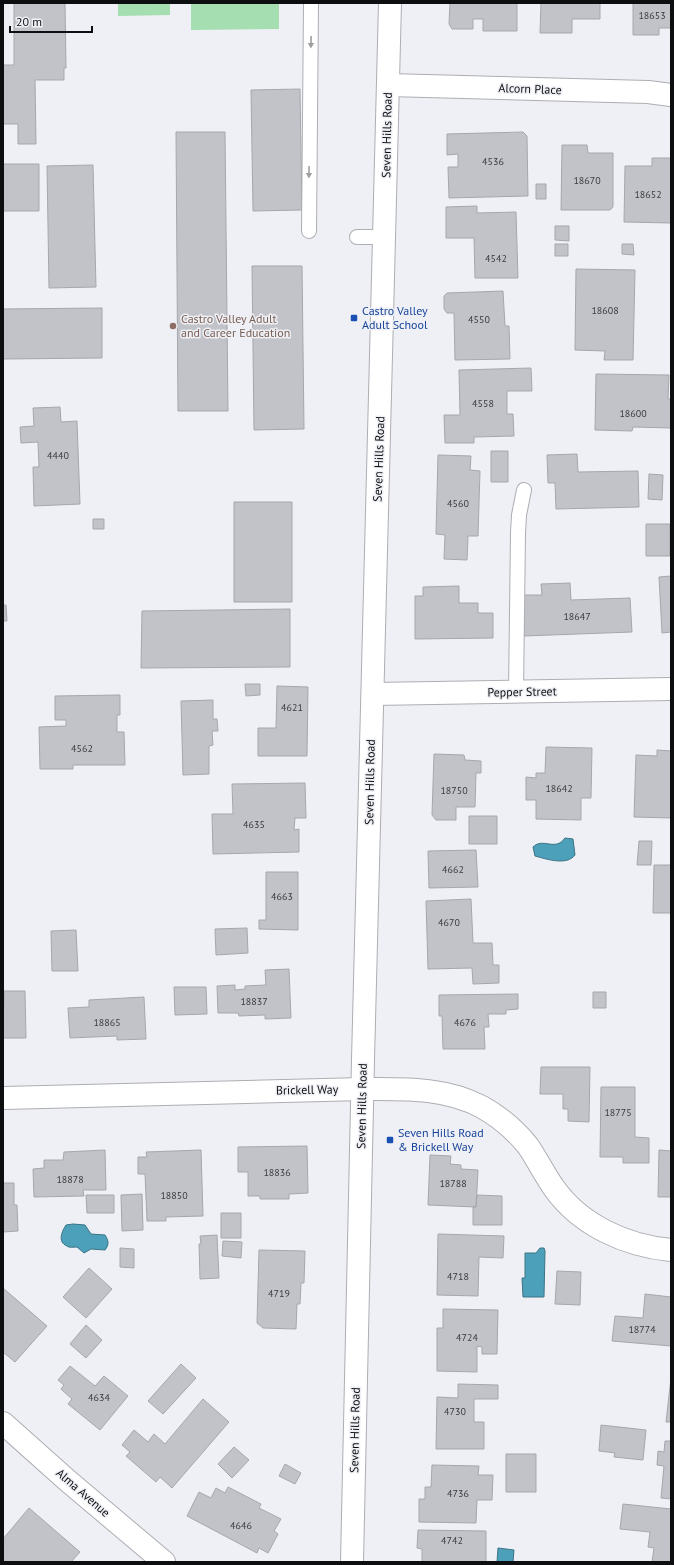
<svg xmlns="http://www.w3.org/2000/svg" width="674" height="1565" viewBox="0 0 674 1565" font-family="'PT Sans',sans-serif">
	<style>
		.green { fill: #a5deb0 }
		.water { fill: #4da0b9; stroke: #3a7486 }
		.building { fill: #c2c3c8; stroke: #a6a7ac }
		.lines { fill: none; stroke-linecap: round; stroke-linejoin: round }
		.lane-casing { stroke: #adaeb3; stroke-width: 16 }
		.street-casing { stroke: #adaeb3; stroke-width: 24 }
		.secondary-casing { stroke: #adaeb3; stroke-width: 24 }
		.lane { stroke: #fff; stroke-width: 14 }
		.street { stroke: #fff; stroke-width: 22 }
		.secondary { stroke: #fff; stroke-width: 22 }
		.oneway { fill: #9e9f9f }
		.transit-dot { fill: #1a4fb4; stroke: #eff0f5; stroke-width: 1.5 }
		.education-dot { fill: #8d6e63; stroke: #eff0f5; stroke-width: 1.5 }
		.labels { text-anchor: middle; stroke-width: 3; stroke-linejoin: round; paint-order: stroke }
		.number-label { font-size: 10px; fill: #3a3b3e }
		.street-label { font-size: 12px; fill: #0d0e10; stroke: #eff0f5 }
		.transit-label { font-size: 12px; fill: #164399; stroke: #eff0f5; text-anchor: start }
		.education-label { font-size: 12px; fill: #785e54; stroke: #eff0f5; text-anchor: start }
	</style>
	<rect width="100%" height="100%" fill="#eff0f5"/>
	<path class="green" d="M118,3H170V15L118,16Z
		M191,3H279V29L191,30Z"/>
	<path class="water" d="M565,838L573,839L575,855C567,866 546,859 535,856L533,847C543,837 555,852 565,838Z
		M73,1224L85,1225L91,1234L105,1235C109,1241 109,1245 105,1250L91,1249L84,1253L77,1247C73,1247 69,1248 67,1246C57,1242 62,1231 66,1225Z
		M540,1248H544L545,1251L544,1297H523L522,1278H525V1253H536Z
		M498,1548L514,1550L513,1562H497Z"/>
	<path class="building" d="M14,3H65L66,68H64V80H35L36,144H18V124H3V65H14Z
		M450,3H517V31H483V19H473V29H452L449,24Z
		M541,3H600V19H572V33H540Z
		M633,3H671V28H659V35H633Z
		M300,89L302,210L253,211L251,90Z
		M176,132H225L228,411H178Z
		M523,132L527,136L528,196L449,198L448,167H458V154L447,155V134Z
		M562,145H587L588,153H613V207L610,210H561Z
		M652,158H671V223L624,222L625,166H652Z
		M3,164H39V211H3Z
		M93,165L96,287L49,288L47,166Z
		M536,184H546V199H536Z
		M477,206V213L516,212L518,278H475L474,238H446V207Z
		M555,226H569V241L555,240Z
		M555,244H568V256H555Z
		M622,244H633L634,255L622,254Z
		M252,266H302L304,429L254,430Z
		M576,269L635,270L633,360H604L605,351L575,350Z
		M503,291L505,326H509L510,359L455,360L454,313H447L444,309V296L447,293Z
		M102,308V358L3,359V309Z
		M531,368L532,391H507V414H513L514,436L474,437V443H445L444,415H460L459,370Z
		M596,374L669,375L668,399H671V428L633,427L632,431L595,430Z
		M60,407L61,422L77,421L80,504L34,506L33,467H39L38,442L21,443L20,427L34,426L33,408Z
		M491,451H508V482H491Z
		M577,454L578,472L638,471L639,507L556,509L555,483H548L547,455Z
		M438,455L471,456L470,470L480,471L478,536H468L467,560L444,559L445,535L436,534Z
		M649,474L663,475L662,500L648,499Z
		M234,502H292V602H234Z
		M93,519H104V529H93Z
		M646,524H670V556H646Z
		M671,576V632L662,633L659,577Z
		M570,583L571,600L630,598L632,632L524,636L522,595H542L541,584Z
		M459,586V603H478V613H493V638L415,639V596H423V587Z
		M3,605H6L7,621H3Z
		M290,609V667L141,668L142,611Z
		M245,684H260V695L246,696Z
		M277,686L308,687L307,756H258V728H276Z
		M120,695V715H117V732H124L125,765H73V769H40L39,727L66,726V720H55V696Z
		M213,700V719H217L218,731H212L213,745L209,746V774L183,775L181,701Z
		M546,747L592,748L591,798H581V820L536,819V800H526V777L536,778V773H545Z
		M657,750L671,751V818L634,817L636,755L657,756Z
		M434,754L464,755L465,760L481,761V773H476L475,807H456V820H436L432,815Z
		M305,783L306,818H295L294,830L299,829V852L213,854L212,814H233L232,784Z
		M469,816H497V844H469Z
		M639,841H652L651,865H637Z
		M476,850L478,887L429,888L428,851Z
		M654,865H671V913H653Z
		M266,872H298V930L259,929V920H266Z
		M471,899L473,943H492L493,965H499V983L473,984L472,968L428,969L426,901Z
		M247,928L248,953L216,955L215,929Z
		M76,930L78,971H52L51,931Z
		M289,969L291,1018L265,1019V1015L239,1016L238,1013H218L217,986L235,985V990L245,989V986L266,985L265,970Z
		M174,987H206L207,1014L175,1015Z
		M4,991H25L26,1038H3Z
		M593,992H606V1008H593Z
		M518,994V1009L506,1010V1014H488L489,1027H484L485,1049H443L442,1016H439V995Z
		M144,997L146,1039L117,1040V1036L70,1038L68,1008L89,1007V1000Z
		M541,1067H590L589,1122L568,1121V1109H563V1094H540Z
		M601,1087H635V1137L649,1138V1163H623V1157H600Z
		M307,1146L308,1193L289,1194V1199H260V1196H248V1172H238V1147Z
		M105,1150L106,1190H83L84,1196L34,1197L33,1169L44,1168V1160H63L64,1152Z
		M201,1150L203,1216L166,1217V1221H147L145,1174H138V1157H147L146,1152Z
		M659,1150L671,1151V1197H658Z
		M430,1155L451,1156L450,1164L461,1165V1169L478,1170L476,1207L428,1205Z
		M3,1183H14V1205H17L18,1231L3,1232Z
		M142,1194L143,1230L122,1231L121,1195Z
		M86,1195H114V1213H87Z
		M477,1195L502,1196V1225H473V1207H476Z
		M221,1213H241V1238H221Z
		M438,1234L504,1236L503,1258L479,1257L478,1296L437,1295Z
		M217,1235L219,1278L200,1279L199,1244H201L200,1236Z
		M223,1241L242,1242L241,1258L222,1256Z
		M120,1248L134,1249V1268L120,1267Z
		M259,1250L305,1251L304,1283H301L300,1304H297L296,1329L263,1328L257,1323Z
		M89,1268L112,1289L86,1318L63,1297Z
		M557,1271L581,1272L580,1305L555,1304Z
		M3,1288L47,1326L15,1362L3,1352Z
		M645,1294L671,1297V1346L612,1341L615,1316L643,1318Z
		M443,1309L498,1310L497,1354H482V1347L477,1346V1372L437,1371V1328H443Z
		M86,1325L102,1340L86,1358L70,1344Z
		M181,1364L196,1378L163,1414L148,1401Z
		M70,1366L95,1386L104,1376L128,1396L100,1430L68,1404L72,1399L61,1389L64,1385L58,1380Z
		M671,1378V1422H666Z
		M458,1384L498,1385V1399H474V1422H484V1449H436L437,1397L458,1398Z
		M203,1399L229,1422L172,1488L160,1477L156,1482L126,1456L130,1452L122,1445L134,1430L148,1442L154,1434L165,1444Z
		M601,1425L646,1430L643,1460L614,1457L615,1453L599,1451Z
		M665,1441H671V1499L661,1498L664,1466L657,1465L658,1451L664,1452Z
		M234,1447L249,1460L232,1478L218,1464Z
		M506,1454H536V1492H506Z
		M285,1464L301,1473L295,1484L279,1476Z
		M432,1465L479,1466L478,1475H493L492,1500H477L476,1523L419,1522V1499H425V1487H431Z
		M228,1487L261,1504L259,1508L281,1519L274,1531L278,1534L268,1553L259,1548L257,1553L187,1516L199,1492L211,1498L216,1488L225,1493Z
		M623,1504L671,1509V1562H652L654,1548L648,1547L650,1532L620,1529Z
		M29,1508L80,1552L71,1562H3V1539Z
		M418,1530L486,1531V1562H422V1549L417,1548Z"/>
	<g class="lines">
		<defs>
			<path id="lane" d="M309,231L311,3
				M357,237H384
				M516,692L518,533L519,515L524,490"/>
			<path id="street" d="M388,85L648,92L671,95
				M373,694L671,689
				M3,1098L363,1089C403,1089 445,1087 482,1107C498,1116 516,1131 528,1146C537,1159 544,1174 554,1188C580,1225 626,1246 671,1250
				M3,1423L68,1481L164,1562"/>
			<path id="secondary" d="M352,1562L363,1060L390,3"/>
		</defs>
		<use href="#lane" class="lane-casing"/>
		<use href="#street" class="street-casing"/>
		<use href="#secondary" class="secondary-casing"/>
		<use href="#lane" class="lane"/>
		<use href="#street" class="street"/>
		<use href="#secondary" class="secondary"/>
	</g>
	<defs><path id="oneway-solid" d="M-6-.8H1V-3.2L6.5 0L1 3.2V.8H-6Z"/></defs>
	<g class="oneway">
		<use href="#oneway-solid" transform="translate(311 42) rotate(91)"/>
		<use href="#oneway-solid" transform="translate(309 172) rotate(91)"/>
	</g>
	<g class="transit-dot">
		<rect x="350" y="314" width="8" height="8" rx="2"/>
		<rect x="386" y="1136" width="8" height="8" rx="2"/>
	</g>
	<circle class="education-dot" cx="173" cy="326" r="4"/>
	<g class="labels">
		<g class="number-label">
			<text x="652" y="19">18653</text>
			<text x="493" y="165">4536</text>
			<text x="587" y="184">18670</text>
			<text x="648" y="198">18652</text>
			<text x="496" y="262">4542</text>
			<text x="605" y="314">18608</text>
			<text x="479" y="323">4550</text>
			<text x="483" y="407">4558</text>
			<text x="633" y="417">18600</text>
			<text x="58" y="459">4440</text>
			<text x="458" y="507">4560</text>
			<text x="577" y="620">18647</text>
			<text x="292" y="711">4621</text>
			<text x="82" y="752">4562</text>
			<text x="559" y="792">18642</text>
			<text x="454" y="794">18750</text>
			<text x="254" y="828">4635</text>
			<text x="453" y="873">4662</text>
			<text x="282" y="900">4663</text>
			<text x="449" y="926">4670</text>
			<text x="254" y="1005">18837</text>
			<text x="107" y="1026">18865</text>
			<text x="465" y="1026">4676</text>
			<text x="618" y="1116">18775</text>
			<text x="277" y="1176">18836</text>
			<text x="70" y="1183">18878</text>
			<text x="453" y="1187">18788</text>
			<text x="174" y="1199">18850</text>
			<text x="458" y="1280">4718</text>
			<text x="279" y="1297">4719</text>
			<text x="642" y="1333">18774</text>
			<text x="467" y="1341">4724</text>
			<text x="99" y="1401">4634</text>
			<text x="455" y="1415">4730</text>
			<text x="458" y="1497">4736</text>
			<text x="241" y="1529">4646</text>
			<text x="452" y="1544">4742</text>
		</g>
		<g class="street-label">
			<text transform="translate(530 89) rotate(2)" y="4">Alcorn Place</text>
			<text transform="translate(387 135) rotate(-89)" y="4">Seven Hills Road</text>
			<text transform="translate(379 459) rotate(-88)" y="4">Seven Hills Road</text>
			<text transform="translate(522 692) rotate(-1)" y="4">Pepper Street</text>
			<text transform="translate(370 782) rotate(-89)" y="4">Seven Hills Road</text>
			<text transform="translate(307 1090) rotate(-1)" y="4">Brickell Way</text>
			<text transform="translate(362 1106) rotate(-89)" y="4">Seven Hills Road</text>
			<text transform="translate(355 1430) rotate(-89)" y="4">Seven Hills Road</text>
			<text transform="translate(83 1493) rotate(41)" y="4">Alma Avenue</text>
		</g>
		<g class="transit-label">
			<text x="362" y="315">Castro Valley<tspan x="362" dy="14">Adult School</tspan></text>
			<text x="398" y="1137">Seven Hills Road<tspan x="398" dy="14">&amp; Brickell Way</tspan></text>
		</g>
		<g class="education-label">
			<text x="181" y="323">Castro Valley Adult<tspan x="181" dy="14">and Career Education</tspan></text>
		</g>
	</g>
	<rect width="674" height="1565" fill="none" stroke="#0d0e10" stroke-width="8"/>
	<path d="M10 26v6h82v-6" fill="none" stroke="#0d0e10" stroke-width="2"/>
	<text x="16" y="26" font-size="12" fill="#0d0e10" stroke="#eff0f5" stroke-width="3" paint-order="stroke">20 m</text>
</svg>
